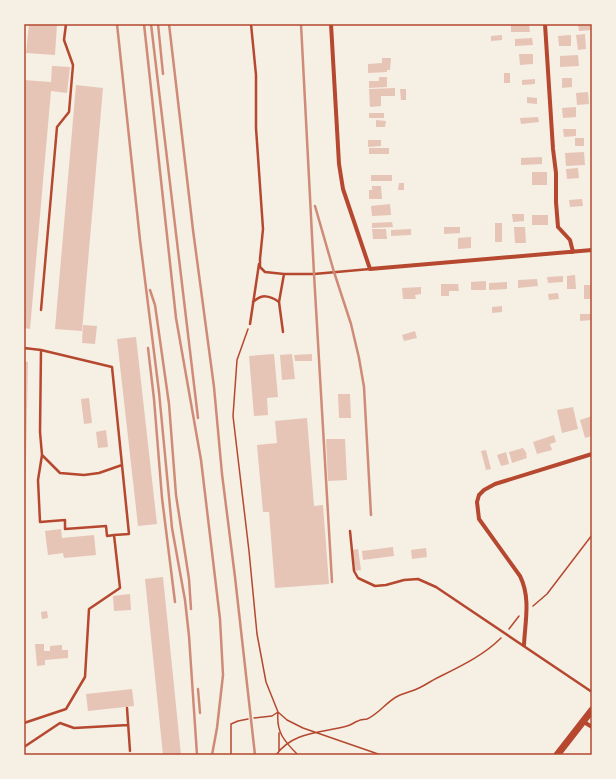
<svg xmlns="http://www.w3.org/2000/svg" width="616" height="779" viewBox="0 0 616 779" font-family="'Work Sans',sans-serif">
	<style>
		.building { fill: #e6c5b7 }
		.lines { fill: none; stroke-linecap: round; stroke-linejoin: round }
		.path { stroke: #b5482f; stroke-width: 1.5 }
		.service { stroke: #b5482f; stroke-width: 2.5 }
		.minor { stroke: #b5482f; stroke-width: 4 }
		.tertiary { stroke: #b5482f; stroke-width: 7 }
		.rail { stroke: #cf8b77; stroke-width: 2.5 }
		.neatline { fill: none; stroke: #b5482f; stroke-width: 1.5 }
	</style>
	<rect width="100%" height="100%" fill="#f6efe4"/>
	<path class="building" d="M29,24H57L55,55L26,53Z
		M511,24H529L530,32H511Z
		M592,24V30L579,31L578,25Z
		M585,34L586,49L578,50L576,35Z
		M502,35V40L491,41V36Z
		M571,35V46H559L558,36Z
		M532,38L533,45L515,46V39Z
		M519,54H533V64L520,65Z
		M578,55L579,66L560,67V56Z
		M382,58H391L390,70H387V72L368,73V64L382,63Z
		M52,66L70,67L67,93L51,91L30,329L24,328V80L51,82Z
		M504,73H510V83H504Z
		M379,77H387V87L369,88V81H379Z
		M562,78H572V87L562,88Z
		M535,79V84L522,85V80Z
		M76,85L103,88L82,331L55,329Z
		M395,88V96H381V106L370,107L369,89Z
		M400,89H406V100H401Z
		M588,92L589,104L577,105L576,93Z
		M527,97L537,98V104L527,103Z
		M576,107V117L563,118L562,108Z
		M369,113H384V118H369Z
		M538,117L539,122L521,124L520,118Z
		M376,120L386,121L385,127H376Z
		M563,129H576V136L564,137Z
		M575,138H584V146H575Z
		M368,140H381V146L368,147Z
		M369,148H389V154H369Z
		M584,152L585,165L566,166L565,153Z
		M542,157V164L521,165V158Z
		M578,168L579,178L567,179L566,169Z
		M532,172H547V185H532Z
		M371,175H392V181H371Z
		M399,183H404V190H398Z
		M372,186H381L382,199H369V190H372Z
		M582,199L583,206L570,207L569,200Z
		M390,204L391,215L372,216L371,206Z
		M512,214H524V221L513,222Z
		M532,215H548V225H532Z
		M392,222L393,227L372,228V223Z
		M495,223H502V242H495Z
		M444,227H460V233L444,234Z
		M514,227H525L526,243H515Z
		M372,229H386L387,239H373Z
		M411,229V235L391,236V230Z
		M471,237V248L458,249V238Z
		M575,275L576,289H567V276Z
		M563,276V282L548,283L547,277Z
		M537,279L538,286L518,288V280Z
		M486,281V290H471V282Z
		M507,282V289L489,290V283Z
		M441,284H458L459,291H449V296H441Z
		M584,285H592V299H584Z
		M421,287V294L415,295L416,299H403L402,288Z
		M558,293L559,299L549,300L548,294Z
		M502,306V312L492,313V307Z
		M580,314H592V320L580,321Z
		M83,325L97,326L95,344L82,343Z
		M415,331L417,338L404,341L402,335Z
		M136,337L157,524L138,526L117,339Z
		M274,354L278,397L267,398L268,415L254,416L249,356Z
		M292,354L295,379L282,380L280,355Z
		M312,354V361H295L294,355Z
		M24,361L28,362L25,509H24Z
		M338,394H350L351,418H339Z
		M89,398L92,423L84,424L81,399Z
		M573,407L578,429L562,433L557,410Z
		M592,416V436L585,438L580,420Z
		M307,418L314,506L323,505L329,584L275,588L269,512H263L257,445L277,443L275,421Z
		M106,430L108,447L98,448L96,432Z
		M554,435L556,442L550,444L552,450L537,454L533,442Z
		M326,439H345L347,480L328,481Z
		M523,448L527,454L526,455L527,458L512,463L509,452Z
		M486,450L491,469L486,470L481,451Z
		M506,452L509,464L501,466L497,455Z
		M61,529L62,538L94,535L96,555L64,558L63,553L48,555L45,531Z
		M393,547L394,556L363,560L362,551Z
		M426,548L427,557L412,559L411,550Z
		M358,549L361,570L355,571L352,550Z
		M163,577L181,755H163L145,579Z
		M130,594L131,610L114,611L113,596Z
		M47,611L48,618L42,619L41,612Z
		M35,644H44V651H50V646L62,645V650H68V658L45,660V665L37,666Z
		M132,689L134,706L88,711L86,694Z"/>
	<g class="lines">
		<path class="path" d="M248,329L237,360L233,416L249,551L257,634L266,682L278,712L287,720L303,728L381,755
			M533,606L547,594L592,535
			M509,629L519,616
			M278,712C276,732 284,741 298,755
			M254,718L272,716L278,712
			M279,733V751
			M231,755V724L238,721L248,719
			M276,755C293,731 322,733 347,726C352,725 354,722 358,721C361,719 364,720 367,719C379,714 386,702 398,696C406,692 414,691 421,687C427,684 431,681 437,678C459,667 483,656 501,638"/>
		<path class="service" d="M251,24L256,75V128L263,229L260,259V267L265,272L284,274H314L370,269
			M253,302C262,294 269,295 279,302
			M41,310L57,127L69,112L73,65L64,40L66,24
			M250,324L259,264
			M283,332L279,302L284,274
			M24,348L41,350L40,432L42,455L38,480L40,522L65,520V529L106,526L107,536L114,535
			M41,350L112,367L122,465
			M350,531L354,571L358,578L375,586L386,585L404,580L418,579L436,587L592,692
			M127,708L130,751
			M24,723L66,709L85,677L89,609L120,588L114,535L129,534L122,465L99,473L84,475L60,473L42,455
			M24,747L60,723L74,728L128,725"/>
		<path class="minor" d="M331,24L339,164L343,189L370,269L592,250
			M545,24L553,149L556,173V202L558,227L570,240L573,252
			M524,645C525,622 531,598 520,576L479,519L477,502L479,495L484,490L495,484L592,454
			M584,722L592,727"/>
		<path class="tertiary" d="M557,755L592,710"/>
		<path class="rail" d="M117,24L140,240L159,392L172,528L185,600L189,636L197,755
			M144,24L176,318L201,460L220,619L223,675L217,728L212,755
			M151,24L198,418
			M158,24L163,74
			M169,24L193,230L214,387L222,474L235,577L255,755
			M301,24L314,274L332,582
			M315,206L334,272L351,324L359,358L364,387L371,515
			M150,290L155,305L169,404L176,495L189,579L191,609
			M148,348L154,399L162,498L175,602
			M198,689L200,713"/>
	</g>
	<rect width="616" height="779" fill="none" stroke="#f6efe4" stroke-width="50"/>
	<rect x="25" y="25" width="566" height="729" class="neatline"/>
</svg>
